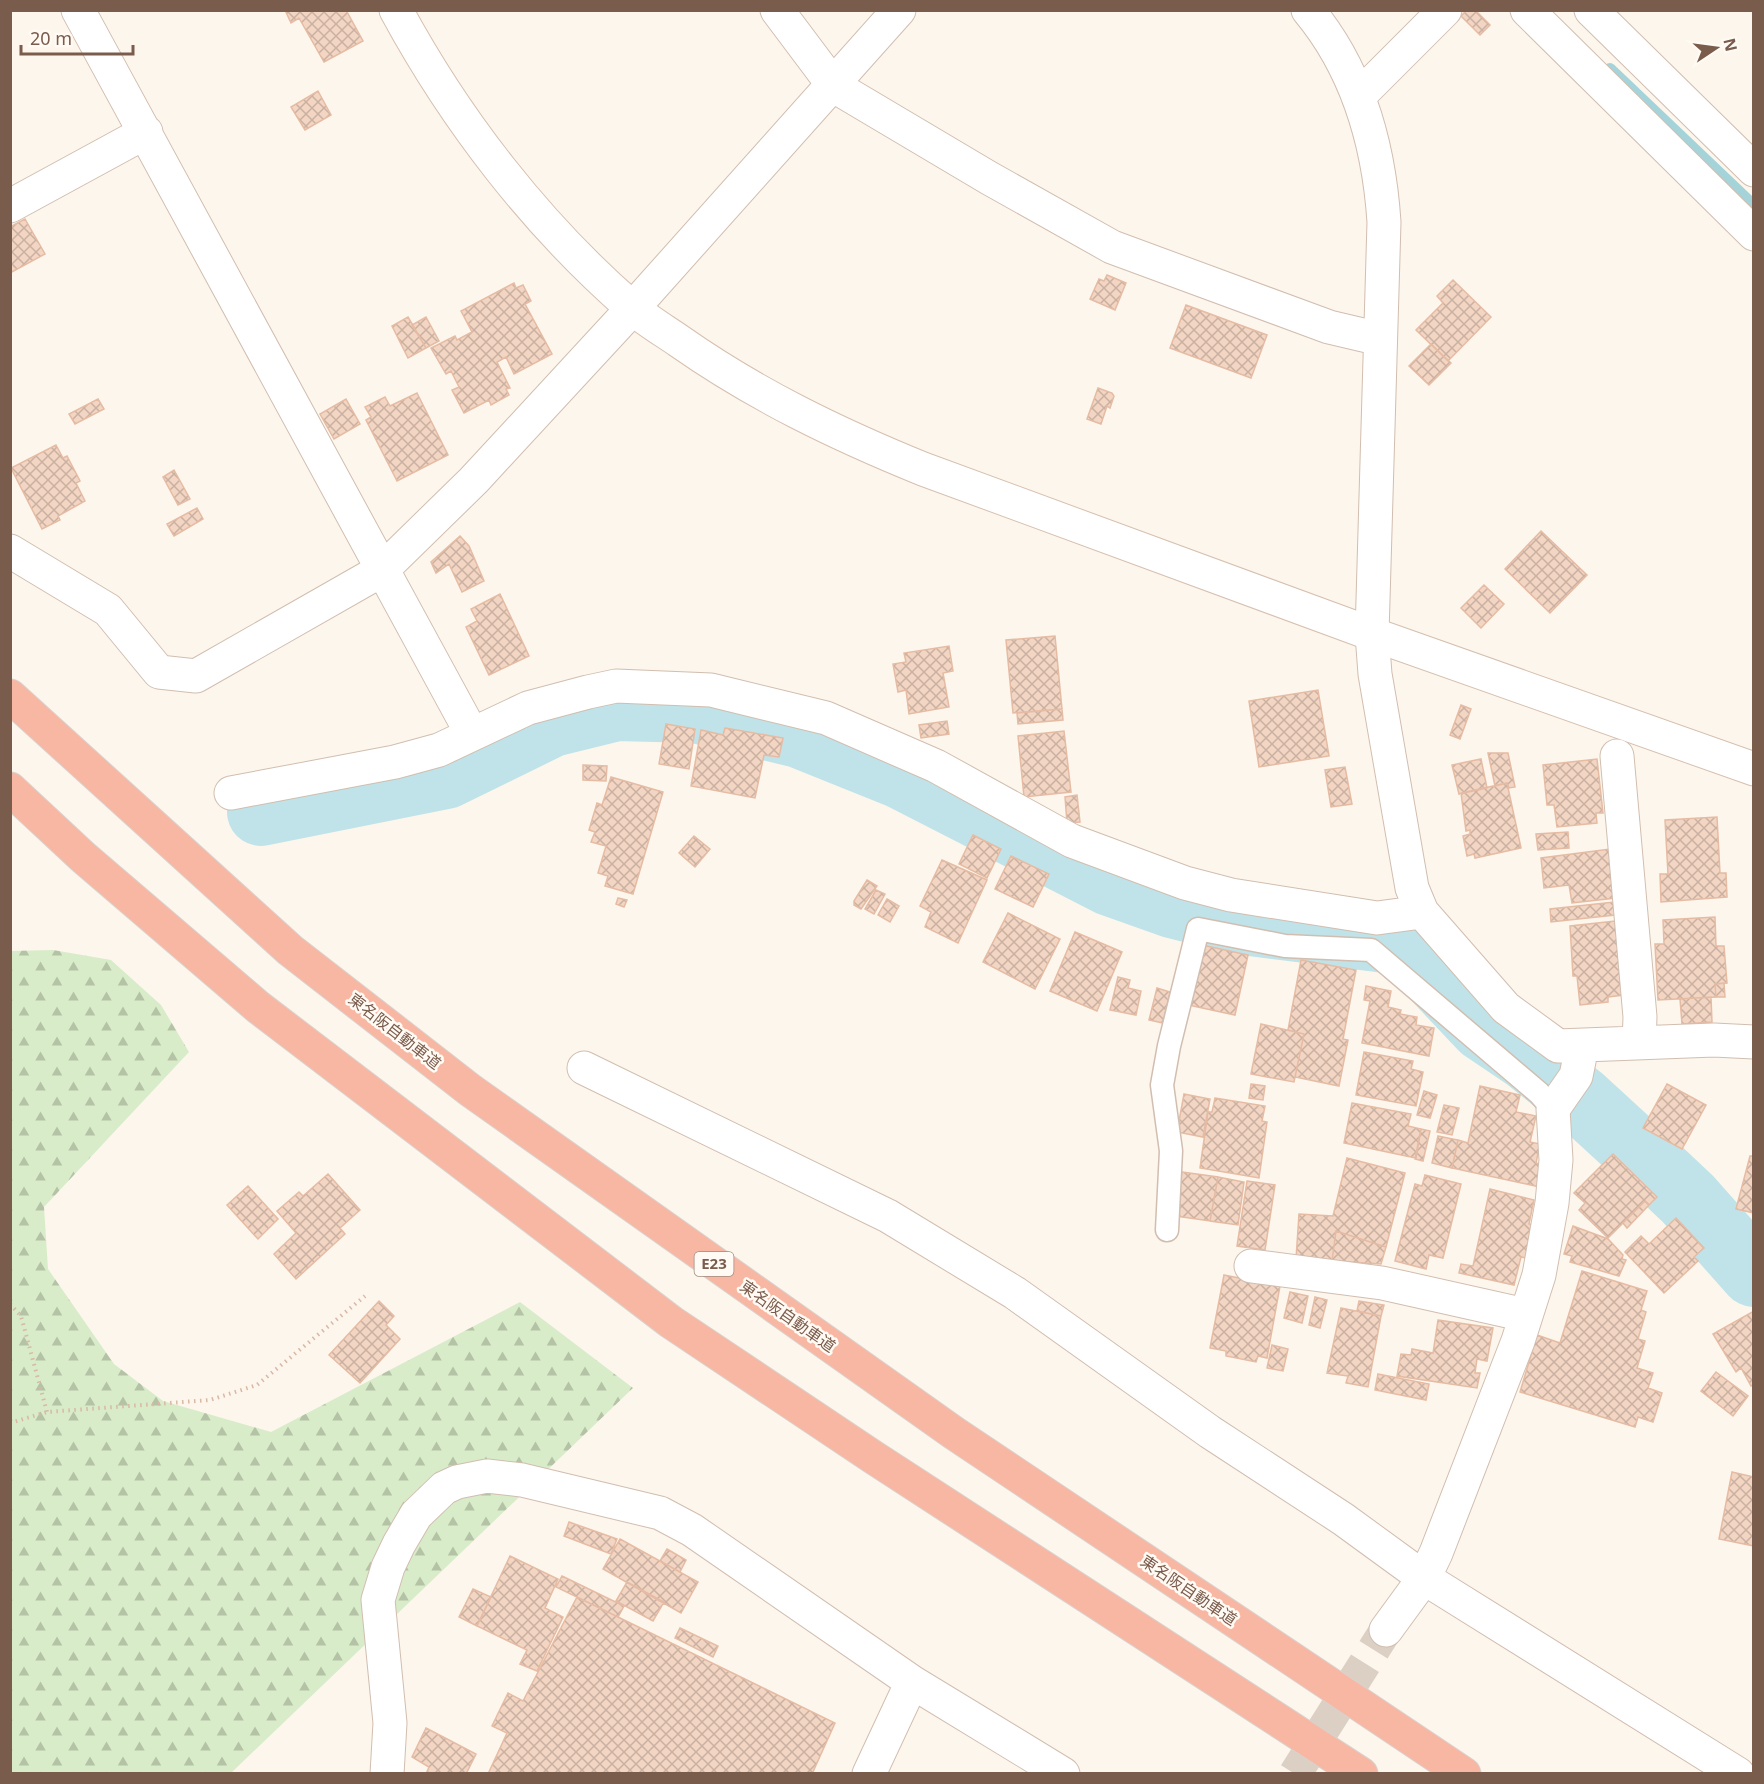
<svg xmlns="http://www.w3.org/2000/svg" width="1764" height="1784" viewBox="0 0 1764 1784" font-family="'Noto Sans','Noto Sans JP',sans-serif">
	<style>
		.forest { fill: url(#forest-firs) }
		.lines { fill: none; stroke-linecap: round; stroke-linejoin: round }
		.stream { stroke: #a5d3da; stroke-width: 12 }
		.river { stroke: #bfe3e8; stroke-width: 68 }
		.building { fill: url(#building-cross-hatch); stroke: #e6bba3; stroke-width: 1.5 }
		.street-tunnel { stroke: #dcd0c4; stroke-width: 33; stroke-dasharray: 33 16; stroke-linecap: butt }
		.lane-casing { stroke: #d1beb0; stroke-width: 25 }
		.street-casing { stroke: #d1beb0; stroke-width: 35 }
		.secondary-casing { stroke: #d6c0b0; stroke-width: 35 }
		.highway-casing { stroke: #dad1cd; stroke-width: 35 }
		.path { stroke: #d9b8a5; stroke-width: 4; stroke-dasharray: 1.5 4.5; stroke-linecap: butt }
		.lane { stroke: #fff; stroke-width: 22 }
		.street { stroke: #fff; stroke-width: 33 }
		.secondary { stroke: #fff; stroke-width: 33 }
		.highway { stroke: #f7b7a3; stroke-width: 33 }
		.labels { text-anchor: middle; stroke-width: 5; stroke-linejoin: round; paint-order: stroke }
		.shield { fill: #fffaf3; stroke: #a28b7f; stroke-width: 1.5 }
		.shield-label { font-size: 15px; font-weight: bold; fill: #7a5c4d }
		.street-label { font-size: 16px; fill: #7a5c4d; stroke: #fffaf3 }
	</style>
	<defs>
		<pattern id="forest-firs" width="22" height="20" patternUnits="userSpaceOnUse" patternTransform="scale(1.5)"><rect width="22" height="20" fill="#d8ecc9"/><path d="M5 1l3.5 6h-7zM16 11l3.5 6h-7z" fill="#b4c2a5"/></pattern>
		<pattern id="building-cross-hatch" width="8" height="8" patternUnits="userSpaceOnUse" patternTransform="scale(1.5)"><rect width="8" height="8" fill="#f3d5c3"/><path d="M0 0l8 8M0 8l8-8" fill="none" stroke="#cab0a1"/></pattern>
	</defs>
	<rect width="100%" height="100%" fill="#fdf6ec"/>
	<path class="forest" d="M53,950L111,960L161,1005L189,1052L44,1207L48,1269L114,1364L163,1401L271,1432L520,1302L633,1388L231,1773H11L10,951Z"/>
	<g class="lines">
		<path class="stream" d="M1610,69L1754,206"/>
		<path class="river" d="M261,812L446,775L552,723L617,707L695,709L799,734L901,775L1110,882L1172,904L1235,920L1402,941L1483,1027L1526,1056L1581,1100L1653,1166L1688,1199L1754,1273"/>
	</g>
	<path class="building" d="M285,10H346L363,41L324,62L299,18L291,23Z
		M1467,10H1475L1490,25L1480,35L1461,16Z
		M318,91L331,115L305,130L291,107Z
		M25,219L45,254L10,273V227Z
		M1107,275L1126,283L1115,310L1090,299L1099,279L1104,281Z
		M1453,280L1491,317L1448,361L1416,330L1443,303L1437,296Z
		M514,283L516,288L523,285L531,301L525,304L552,354L514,374L506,357L497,362L510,388L506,389L509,395L491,405L489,400L464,413L452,390L459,387L451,371L446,374L431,348L455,336L457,340L472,332L461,311Z
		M1186,305L1267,335L1251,378L1170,348Z
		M408,317L426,348L408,358L392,326Z
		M426,317L439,341L426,348L412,325Z
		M1431,344L1451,363L1429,385L1409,366Z
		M1098,388L1112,393L1114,396L1110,408L1107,406L1101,424L1087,419Z
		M417,393L448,455L397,481L366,420L371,417L365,407L385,397L390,406Z
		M98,399L104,409L75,424L69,414Z
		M346,399L360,424L334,439L320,414Z
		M56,445L63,458L67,456L80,481L76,483L85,501L58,516L60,520L42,529L11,468Z
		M174,470L190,499L178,505L163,477Z
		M197,508L203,519L174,536L167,524Z
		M1541,531L1587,575L1550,613L1505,569Z
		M460,536L469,546L484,581L462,592L449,564L436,573L431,562Z
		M1484,585L1504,604L1481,628L1461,608Z
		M500,594L529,656L489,675L466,627L477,621L471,609Z
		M1055,636L1062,709L1013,713L1006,640Z
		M949,646L953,671L943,673L949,707L909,714L906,690L898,692L893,664L906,662L904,653Z
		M1318,690L1329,756L1259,767L1249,701Z
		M1461,705L1471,709L1460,739L1450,735Z
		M1062,709L1063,720L1018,724L1017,713Z
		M947,721L949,734L921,738L919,725Z
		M666,724L695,729L689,769L659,764Z
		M725,728L783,738L779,757L764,755L755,798L691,786L701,730L723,735Z
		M1064,731L1071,792L1024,797L1018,736Z
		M1488,753H1508L1515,787L1509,788L1507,783L1495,786Z
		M1481,759L1487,788L1459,794L1452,765Z
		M1597,759L1603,813H1596L1597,823L1557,827L1554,805H1547L1543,765Z
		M583,765L607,766L606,781L583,780Z
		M1345,767L1352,804L1331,807L1325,770Z
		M611,777L663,792L633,894L605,886L608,876L598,873L606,846L591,842L595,832L589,830L597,803L602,805Z
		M1507,783L1521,848L1475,858L1474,854L1467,856L1463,836L1470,834V830L1466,831L1461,793Z
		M1077,795L1080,822L1067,823L1065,797Z
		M1717,817L1720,873H1726L1727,897L1661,902L1660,874H1668L1665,820Z
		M1568,832L1569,848L1538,850L1536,834Z
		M973,835L1001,849L987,878L959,864Z
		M694,836L710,849L695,867L679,853Z
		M1610,849L1616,898L1572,903L1569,885L1544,888L1541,858Z
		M1011,856L1049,874L1033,907L995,889Z
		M942,860L987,880L958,943L925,927L931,912L920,906Z
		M867,880L877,886L861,909L854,905V901Z
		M876,890L885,894L874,914L865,909Z
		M618,898L627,900L624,907L616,904Z
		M887,899L899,906L890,922L878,915Z
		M1614,902L1615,915L1551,922L1550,909Z
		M1008,913L1060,939L1035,989L983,962Z
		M1715,917L1716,946H1724L1727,983L1715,984L1716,997L1658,1000L1655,944H1664L1663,920Z
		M1615,921L1624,995L1608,997V1002L1580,1005L1577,976H1573L1570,926Z
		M1075,932L1122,952L1097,1011L1050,991Z
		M1202,945L1248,955L1235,1015L1188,1005Z
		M1301,960L1356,970L1343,1039L1348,1040L1339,1086L1295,1077L1304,1034L1288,1030Z
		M1118,977L1130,980L1128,988L1141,991L1136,1015L1110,1010Z
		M1724,983L1725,997H1716L1715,984Z
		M1366,986L1391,991L1388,1007L1401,1010L1400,1014L1417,1017L1416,1025L1434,1028L1429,1056L1362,1043L1370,1001L1364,1000Z
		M1157,988L1170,992L1163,1023L1149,1020Z
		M1711,997L1712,1022L1682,1024L1680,999Z
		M1261,1024L1304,1034L1294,1082L1251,1074Z
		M1364,1052L1413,1061L1411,1069L1423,1072L1416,1106L1356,1095Z
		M1251,1084L1265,1086L1263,1100L1249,1098Z
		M1667,1084L1706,1105L1682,1149L1643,1128Z
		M1480,1086L1520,1095L1516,1112L1536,1116L1530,1142L1540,1144L1536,1163L1544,1165L1540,1187L1452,1168L1458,1140L1468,1143Z
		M1424,1091L1437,1095L1430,1118L1417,1115Z
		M1184,1094L1210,1099L1203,1137L1177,1132Z
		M1215,1098L1265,1106L1262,1121L1267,1122L1259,1178L1200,1168L1208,1112H1212Z
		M1352,1103L1411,1114L1408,1126L1421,1129L1416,1158L1344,1143Z
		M1444,1105L1459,1108L1452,1135L1437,1132Z
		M1421,1129L1430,1131L1423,1161L1415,1159Z
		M1438,1136L1458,1140L1452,1168L1432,1163Z
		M1613,1154L1657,1197L1649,1205L1645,1201L1608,1238L1579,1210L1585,1203L1574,1193Z
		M1750,1156H1754V1213L1736,1209Z
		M1347,1158L1405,1173L1386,1247L1336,1231L1332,1261L1296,1259L1299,1214L1333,1216Z
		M1182,1172L1218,1177L1210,1221L1176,1216Z
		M328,1174L360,1210L340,1228L345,1234L296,1279L274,1254L296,1233L277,1211L299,1192L303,1196Z
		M1425,1175L1461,1184L1443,1258L1429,1255L1426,1269L1395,1261L1415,1184L1422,1186Z
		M1218,1177L1244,1182L1238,1225L1210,1221Z
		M1247,1181L1275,1185L1265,1250L1237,1246Z
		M248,1186L278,1219L258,1239L227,1205Z
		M1490,1189L1534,1200L1529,1224L1534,1225L1526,1258L1521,1257L1514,1285L1459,1273L1461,1264L1473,1266Z
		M1645,1201L1649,1205L1627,1228L1623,1223Z
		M1676,1218L1704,1248L1694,1257L1698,1261L1664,1293L1625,1252L1641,1236L1649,1244Z
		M1573,1226L1608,1239L1623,1255L1622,1259L1626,1260L1619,1276L1570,1262L1572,1256L1564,1254Z
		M1336,1231L1386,1247L1381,1264L1332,1261Z
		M1582,1271L1647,1291L1641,1310L1646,1312L1638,1339L1645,1341L1637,1368L1653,1373L1648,1388L1662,1393L1653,1422L1638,1417L1635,1427L1520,1392L1537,1335L1560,1343Z
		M1224,1275L1280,1286L1267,1358L1258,1356L1256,1362L1226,1356V1351L1210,1348Z
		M1290,1292L1308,1296L1302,1323L1284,1318Z
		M1315,1297L1327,1300L1320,1328L1309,1325Z
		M379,1301L394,1316L386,1325L400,1339L360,1383L329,1355Z
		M1359,1301L1384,1305L1381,1316L1357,1311Z
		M1341,1308L1381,1316L1368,1387L1346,1383L1348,1376L1327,1373Z
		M1754,1311V1384L1751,1386L1741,1368L1736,1372L1713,1334Z
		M1438,1320L1493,1328L1487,1361L1477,1359L1475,1373H1480L1477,1388L1397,1376L1401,1354L1411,1355L1412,1349L1433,1353Z
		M1272,1345L1288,1349L1283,1371L1267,1368Z
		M1716,1372L1748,1396L1733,1416L1701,1391Z
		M1378,1374L1429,1384L1426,1400L1375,1390Z
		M1732,1472L1754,1477V1546L1719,1539Z
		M569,1522L617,1539L611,1554L564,1536Z
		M620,1539L698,1582L681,1613L603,1569Z
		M667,1549L686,1560L680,1572L660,1561Z
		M510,1556L558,1579L545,1608L563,1617L537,1671L520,1664L527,1650L477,1626Z
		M562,1576L624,1606L618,1617L556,1587Z
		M627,1582L664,1602L653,1621L616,1601Z
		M473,1589L491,1597L477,1626L459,1617Z
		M577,1597L835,1723L812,1774H488L507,1733L492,1726L508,1693L523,1701Z
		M680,1628L718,1646L713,1657L675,1638Z
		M426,1728L476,1754L466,1774H426L429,1767L412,1757Z"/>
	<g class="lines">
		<path class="street-tunnel" d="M1295,1774L1386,1630"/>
		<defs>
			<path id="lane" d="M1167,1230L1171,1151L1162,1085L1169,1046L1198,929L1285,946L1371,950L1539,1093L1553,1109"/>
			<path id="street" d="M78,10L472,734
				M777,10L834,86L989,178L1112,247L1329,327L1380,339
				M1308,10C1358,70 1379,146 1384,222L1372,634L1375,674L1412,888L1422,912L1506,1008L1558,1046L1714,1040L1754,1042
				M1527,10L1754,234
				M1591,10L1754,170
				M1359,96L1445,10
				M10,206L146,132
				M10,551L108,610L159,672L196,676L382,570L474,480L632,309L899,10
				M1617,756L1640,1017L1639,1043
				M231,793L395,762L439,750L528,708L588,692L616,686L711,690L826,718L936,766L1072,841L1185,883L1231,895L1377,918L1422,912
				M584,1068L888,1216L1015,1293L1210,1432L1343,1519L1424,1578L1738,1774
				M1251,1266L1382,1283L1525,1315
				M1386,1630L1424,1578L1436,1553L1518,1341L1539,1275L1552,1203L1556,1160L1553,1109L1576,1076L1582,1046
				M387,1774L390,1723L378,1600L388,1567L399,1544L416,1515L444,1488L457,1482L487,1476L522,1480L660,1513L692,1530L912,1682
				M869,1774L912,1682L1063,1774"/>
			<path id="secondary" d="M396,10C456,121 536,224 631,307C646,320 663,330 679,341C756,395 837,434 923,469L1372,634L1754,769"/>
			<path id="highway" d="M10,696L290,950L470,1090L954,1433L1464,1774
				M10,789L83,857L258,1007L671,1322L873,1457L1361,1774"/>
		</defs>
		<use href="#lane" class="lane-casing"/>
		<use href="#street" class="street-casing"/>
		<use href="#secondary" class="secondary-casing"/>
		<use href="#highway" class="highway-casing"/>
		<path class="path" d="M10,1304L21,1316L47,1412
			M10,1423L47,1412L210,1400L257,1385L365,1296"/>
		<use href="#lane" class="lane"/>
		<use href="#street" class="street"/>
		<use href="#secondary" class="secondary"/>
		<use href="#highway" class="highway"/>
	</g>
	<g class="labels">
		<rect class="shield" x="694.5" y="1252" width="39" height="24" rx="4.5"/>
		<g class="shield-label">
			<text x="714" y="1269">E23</text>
		</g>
		<g class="street-label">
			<text transform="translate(395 1031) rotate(38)" y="6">東名阪自動車道</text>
			<text transform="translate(788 1316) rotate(35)" y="6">東名阪自動車道</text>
			<text transform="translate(1189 1590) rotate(34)" y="6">東名阪自動車道</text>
		</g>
	</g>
	<rect width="1764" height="1784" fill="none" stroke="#7a5c4d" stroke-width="24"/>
	<g transform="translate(1716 48) rotate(77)" stroke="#fffaf3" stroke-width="4.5" paint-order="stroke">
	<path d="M0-4.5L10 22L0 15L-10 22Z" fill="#7a5c4d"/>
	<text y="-9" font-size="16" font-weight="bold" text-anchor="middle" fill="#7a5c4d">N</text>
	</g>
	<path d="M21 45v9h112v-9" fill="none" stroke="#7a5c4d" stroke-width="3"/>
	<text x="30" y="45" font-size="18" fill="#7a5c4d" stroke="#fffaf3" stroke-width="4.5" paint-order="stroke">20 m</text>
</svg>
